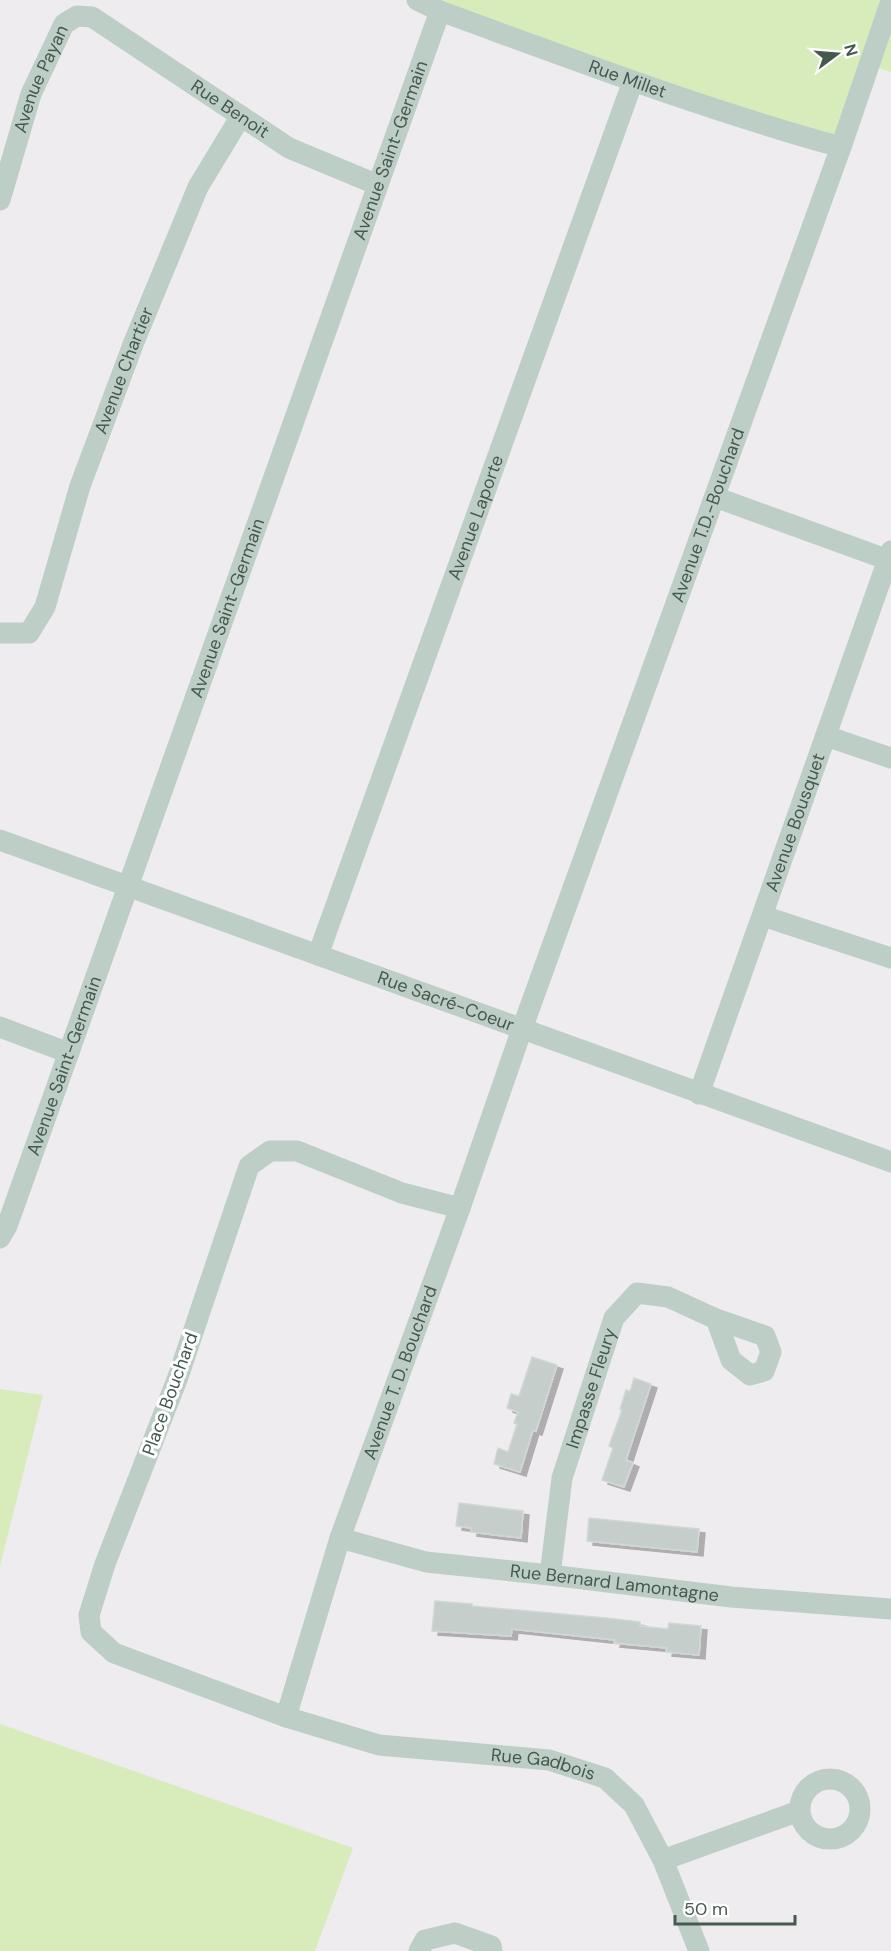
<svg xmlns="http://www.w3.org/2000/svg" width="891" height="1951" viewBox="0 0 891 1951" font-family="'DM Sans',sans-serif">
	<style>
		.green { fill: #d8ecbb }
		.building { fill: #c6cecc; stroke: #d0d8d6; stroke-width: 1.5; filter: url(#shadow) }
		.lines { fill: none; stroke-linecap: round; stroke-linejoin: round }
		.minor { stroke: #bdcec6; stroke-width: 21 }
		.labels { text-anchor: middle; stroke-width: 6; stroke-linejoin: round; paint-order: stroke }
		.street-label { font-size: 18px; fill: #45594f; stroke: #fff }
	</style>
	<defs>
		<filter id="shadow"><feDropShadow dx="6" dy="4" stdDeviation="0" flood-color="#0004"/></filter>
	</defs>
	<rect width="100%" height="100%" fill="#efecef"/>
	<path class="green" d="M444,0H891V72L870,65L841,147L440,11Z
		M0,1389L43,1395L0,1566Z
		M0,1724L353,1848L315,1951H0Z"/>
	<path class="building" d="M532,1357L557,1365L536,1431L533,1430L520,1472L494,1464L498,1448L508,1452L517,1424L514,1423L518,1412L507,1408L511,1394L519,1396Z
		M634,1378L651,1384L626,1460L633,1463L624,1487L602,1480L613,1448L609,1446L622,1410L620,1409L626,1390L630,1391Z
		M459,1503L523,1511L521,1538L471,1532V1528L456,1526Z
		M589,1518L699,1529L697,1552L587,1541Z
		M435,1601L472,1604V1606L606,1618L640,1622V1626L668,1629L669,1623L701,1626L699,1655L666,1652L667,1648L614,1643L615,1640L512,1629L511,1636L432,1631Z"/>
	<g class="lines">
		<g class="minor">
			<path id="s1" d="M417,0L440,11C572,59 705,110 841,147"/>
			<path id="s2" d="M0,200L31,94L64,24L77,16L92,17L289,148L378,185"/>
			<path d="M715,497L891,561"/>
			<path id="s3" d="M0,633H29L45,607L80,486L134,342L198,187L241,116"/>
			<path d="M826,736L891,758"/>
			<path id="s4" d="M0,840L891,1162"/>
			<path d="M763,916L891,958"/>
			<path id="s5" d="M318,955L633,81"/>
			<path d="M0,1027L69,1053"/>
			<path id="s6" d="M699,1094L891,551"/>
			<path id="s7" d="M460,1208L402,1193L297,1151H270L249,1166L178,1377L105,1564L89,1615L91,1632L114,1653L286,1717L379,1745L549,1760L605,1778L634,1805L663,1860L699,1951"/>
			<path id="s8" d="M0,1238L7,1226L440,11"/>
			<path id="s9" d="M340,1538L426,1562L550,1575L731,1597L891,1609"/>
			<path id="s10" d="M550,1575L562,1478L614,1318L637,1293L668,1297L716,1319L731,1360L750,1375L764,1371L771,1352L765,1336L716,1319"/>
			<path id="s11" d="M286,1717L340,1538L460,1208L522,1029L841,147L891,1"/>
			<circle cx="830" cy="1809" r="30"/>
			<path d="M663,1860L799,1811"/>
			<path d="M419,1951L425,1940L455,1933L491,1946L492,1951"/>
		</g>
	</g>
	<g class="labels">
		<g class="street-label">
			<text dy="6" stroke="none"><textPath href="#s1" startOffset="225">Rue Millet</textPath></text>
			<text dy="6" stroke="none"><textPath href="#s2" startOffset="128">Avenue Payan</textPath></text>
			<text dy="6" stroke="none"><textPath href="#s2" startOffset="384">Rue Benoit</textPath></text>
			<text dy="6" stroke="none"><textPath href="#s8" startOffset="1156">Avenue Saint-Germain</textPath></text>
			<text dy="6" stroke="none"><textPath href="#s3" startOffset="309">Avenue Chartier</textPath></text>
			<text dy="6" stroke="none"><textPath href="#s11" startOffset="1274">Avenue T.D.-Bouchard</textPath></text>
			<text dy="6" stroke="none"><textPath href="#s5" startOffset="465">Avenue Laporte</textPath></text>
			<text dy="6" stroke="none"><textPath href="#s8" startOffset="670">Avenue Saint-Germain</textPath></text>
			<text dy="6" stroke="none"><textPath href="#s6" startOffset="288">Avenue Bousquet</textPath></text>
			<text dy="6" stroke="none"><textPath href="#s4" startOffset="474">Rue Sacré-Coeur</textPath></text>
			<text dy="6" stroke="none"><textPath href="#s8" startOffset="184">Avenue Saint-Germain</textPath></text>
			<text dy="6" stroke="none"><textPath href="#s11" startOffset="363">Avenue T. D. Bouchard</textPath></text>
			<text dy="6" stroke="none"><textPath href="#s10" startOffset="192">Impasse Fleury</textPath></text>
			<text transform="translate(170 1394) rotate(-70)" y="6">Place Bouchard</text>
			<text dy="6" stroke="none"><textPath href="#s9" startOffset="279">Rue Bernard Lamontagne</textPath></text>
			<text dy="6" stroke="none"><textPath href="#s7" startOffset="1197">Rue Gadbois</textPath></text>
		</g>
	</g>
	<g transform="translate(837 54) rotate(74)" stroke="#ffffff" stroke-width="4.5" paint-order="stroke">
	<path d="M0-4.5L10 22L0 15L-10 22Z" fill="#45594f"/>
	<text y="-9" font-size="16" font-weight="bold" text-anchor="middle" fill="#45594f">N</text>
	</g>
	<path d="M675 1915v9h120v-9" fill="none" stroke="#45594f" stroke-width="3"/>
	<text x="684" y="1915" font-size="18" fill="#45594f" stroke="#ffffff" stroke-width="4.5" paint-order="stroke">50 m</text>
</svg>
